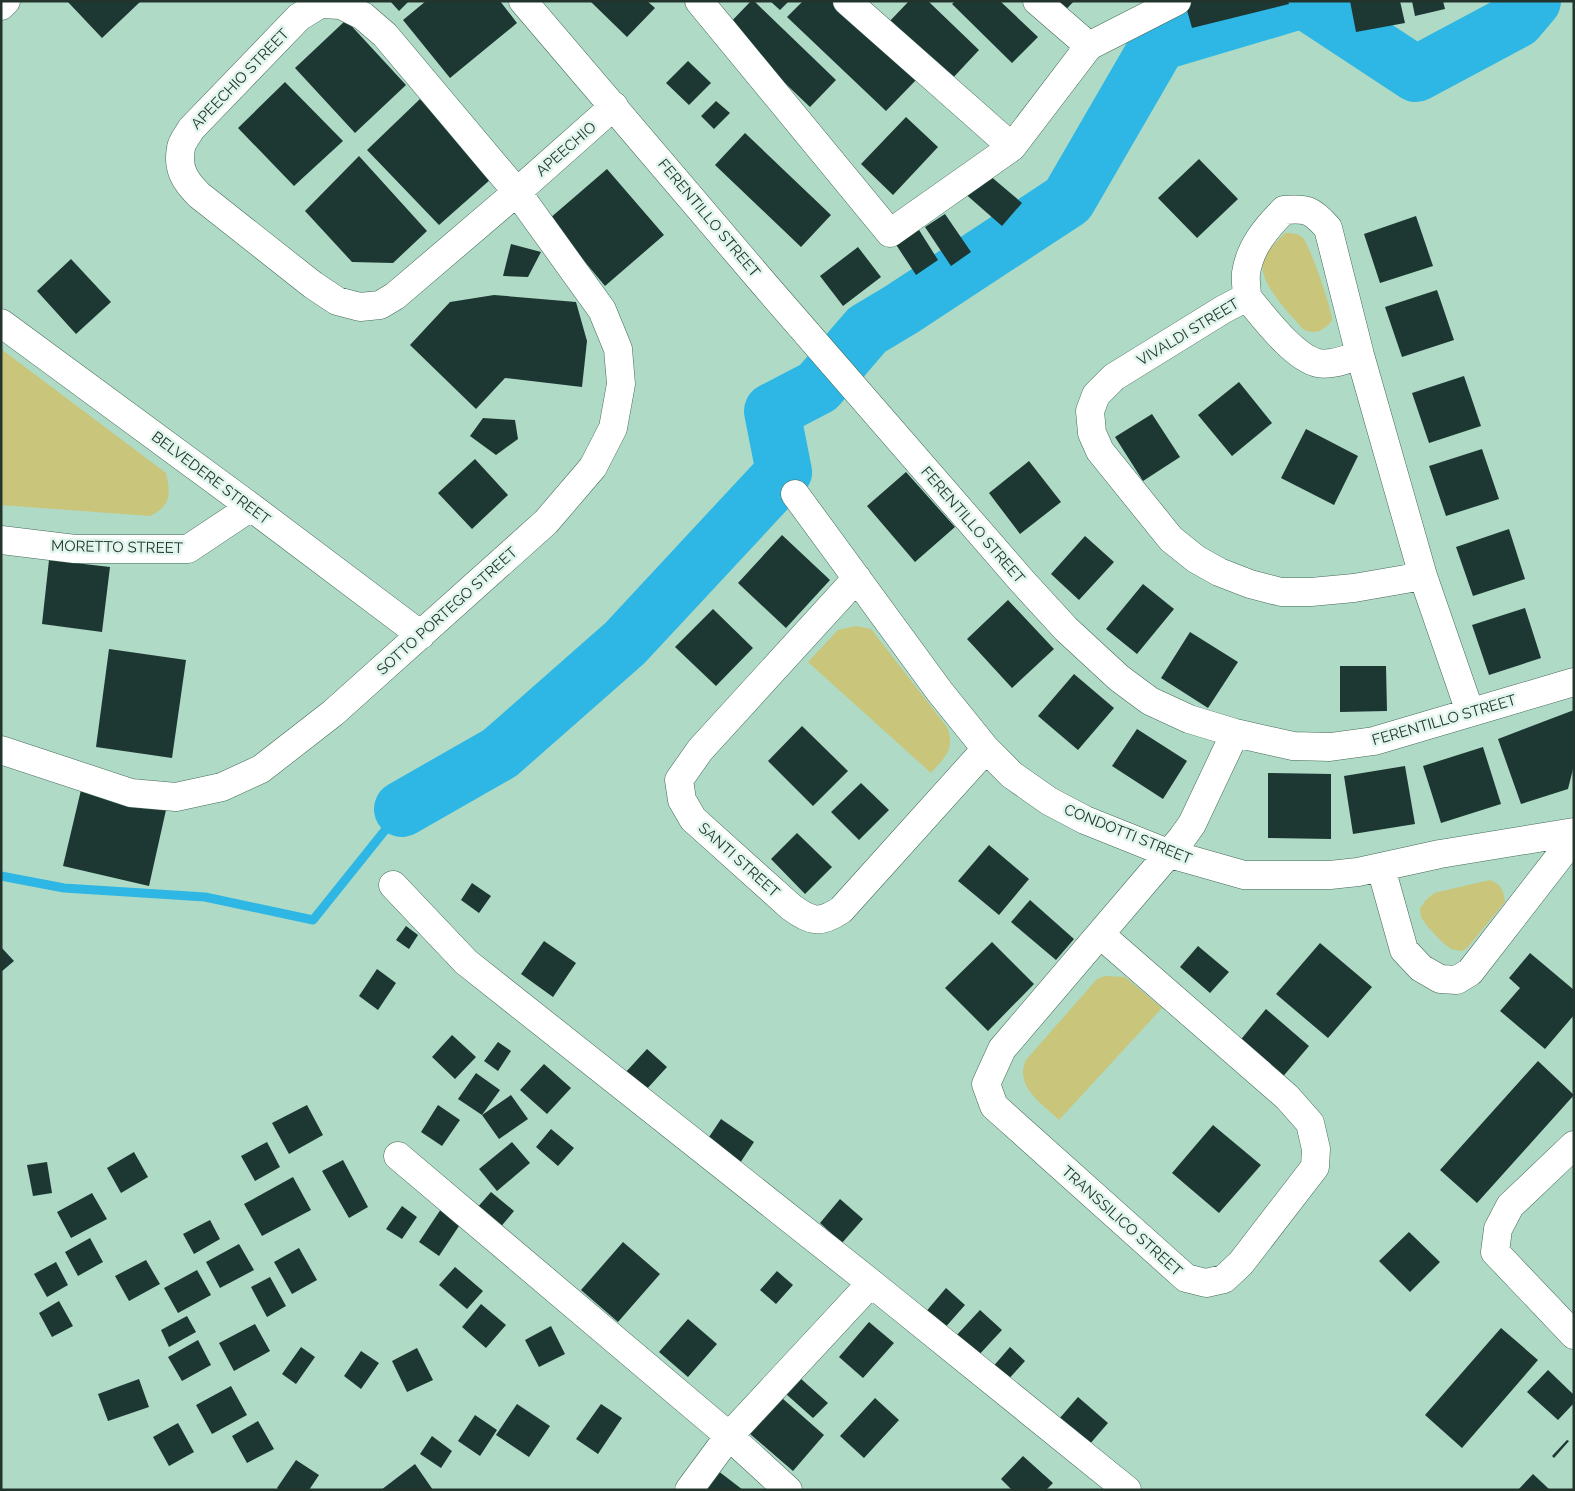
<svg xmlns="http://www.w3.org/2000/svg" width="1575" height="1491" viewBox="0 0 1575 1491" font-family="Raleway,sans-serif">
	<style>
		.green { fill: #c9c57a }
		.lines { fill: none; stroke-linecap: round; stroke-linejoin: round }
		.stream { stroke: #2eb7e4; stroke-width: 9 }
		.river { stroke: #2eb7e4; stroke-width: 56 }
		.building { fill: #1d3733 }
		.minor-casing { stroke: #436a59; stroke-width: 29 }
		.minor { stroke: #fff; stroke-width: 28 }
		.labels { text-anchor: middle; stroke-width: 5; stroke-linejoin: round; paint-order: stroke }
		.street-label { font-size: 15px; fill: #23342d; stroke: #e0f5eb }
	</style>
	<rect width="100%" height="100%" fill="#afdac6"/>
	<path class="green" d="M1285,233C1291,233 1298,233 1303,238C1309,243 1332,310 1332,319C1332,322 1330,323 1328,325C1320,333 1313,334 1303,329C1290,314 1254,279 1264,257C1268,249 1279,240 1285,233Z
		M1,349L166,473C171,494 171,506 150,516L1,505Z
		M856,626L871,629L947,727C956,749 944,758 931,773L808,662L838,630Z
		M1490,880C1501,884 1504,891 1505,902L1467,948L1462,951L1451,949L1441,941L1427,926L1421,917L1420,909L1425,901L1434,893Z
		M1105,976L1125,977L1162,1008L1059,1120C1042,1103 1014,1087 1026,1060L1097,979Z"/>
	<g class="lines">
		<path class="stream" d="M1,876L64,888L205,897L313,920L402,809"/>
		<path class="river" d="M1305,1L1416,74L1517,20L1533,1
			M402,809L500,753L625,643L784,472L772,411L818,387L867,330L902,309L1068,200L1159,43L1300,1"/>
	</g>
	<path class="building" d="M67,1H141L102,38Z
		M390,1H409L399,11Z
		M426,1H500L517,23L450,78L403,20Z
		M590,1H647L655,8L627,37Z
		M751,1H754L836,80L810,107L726,27Z
		M770,1H789L780,10Z
		M803,1H834L916,80L886,111L787,17Z
		M909,1H928L979,50L950,81L889,22Z
		M955,1H1000L1038,37L1012,63L952,4Z
		M1045,1H1074L1060,16Z
		M1191,1H1288L1289,4L1192,28L1185,3Z
		M1350,1H1400L1405,23L1356,32Z
		M1412,1H1443L1445,9L1415,16Z
		M346,20L406,85L355,133L295,68Z
		M688,61L711,83L689,105L666,83Z
		M285,82L343,141L294,186L238,128Z
		M420,99L491,179L439,225L367,150Z
		M716,101L730,113L714,129L701,116Z
		M906,117L938,147L893,195L861,164Z
		M745,133L831,215L801,247L715,165Z
		M359,156L427,231L393,263L352,262L305,211Z
		M1199,159L1238,199L1197,238L1158,198Z
		M607,169L664,235L605,286L549,219Z
		M982,169L1022,203L1002,226L962,191Z
		M945,214L971,252L951,266L925,227Z
		M1416,216L1433,266L1380,283L1364,234Z
		M914,222L938,260L916,275L891,237Z
		M511,244L541,252L528,277L503,276Z
		M858,247L881,277L843,306L820,276Z
		M71,259L111,302L76,334L37,291Z
		M1437,290L1454,340L1402,357L1385,307Z
		M494,295L576,302L587,341L582,387L505,378L476,409L410,345L450,302Z
		M1464,376L1481,426L1429,443L1412,393Z
		M1239,382L1272,423L1232,456L1198,415Z
		M1152,414L1180,457L1143,481L1115,437Z
		M483,418L515,420L518,439L496,455L470,436Z
		M1306,429L1358,456L1334,505L1281,478Z
		M1482,449L1499,499L1446,516L1429,466Z
		M475,459L508,495L472,529L438,493Z
		M1029,461L1061,502L1020,534L989,493Z
		M906,472L955,527L915,562L867,506Z
		M1509,529L1525,579L1473,596L1456,547Z
		M782,535L830,580L786,628L738,583Z
		M1085,536L1114,562L1079,600L1051,574Z
		M49,560L110,567L102,632L42,624Z
		M1143,584L1174,609L1137,654L1106,629Z
		M1008,600L1054,649L1012,688L967,639Z
		M1525,608L1541,658L1489,675L1472,625Z
		M713,609L753,648L716,686L675,647Z
		M1190,632L1238,662L1208,708L1161,678Z
		M109,649L186,660L172,758L96,747Z
		M1340,666H1386L1387,711L1340,712Z
		M1074,674L1114,708L1078,750L1038,716Z
		M1574,710V765L1568,789L1521,804L1498,739Z
		M802,726L848,771L813,806L768,761Z
		M1137,729L1187,761L1163,799L1112,766Z
		M1483,747L1501,804L1441,823L1423,766Z
		M1405,766L1415,824L1353,834L1344,776Z
		M1268,773L1331,774V839L1268,838Z
		M861,783L889,810L859,840L831,812Z
		M81,790L166,810L149,886L63,866Z
		M797,833L832,867L805,894L771,859Z
		M989,845L1029,879L999,915L958,881Z
		M472,883L491,896L479,913L461,900Z
		M1030,900L1074,939L1056,960L1011,922Z
		M406,926L418,935L409,949L396,940Z
		M544,941L576,963L553,997L521,974Z
		M992,942L1034,984L988,1031L945,988Z
		M1320,943L1372,987L1328,1038L1276,994Z
		M1198,946L1229,972L1210,993L1180,967Z
		M1,947L14,961L1,972Z
		M1530,953L1574,990V1015L1545,1049L1500,1011L1520,988L1509,978Z
		M377,969L396,983L378,1010L359,996Z
		M1266,1009L1309,1046L1280,1080L1238,1043Z
		M452,1035L476,1057L455,1079L432,1057Z
		M498,1042L511,1051L498,1071L484,1061Z
		M647,1049L667,1067L645,1091L625,1073Z
		M1538,1061L1574,1095L1477,1203L1440,1170Z
		M544,1064L571,1088L547,1114L520,1090Z
		M476,1073L500,1090L482,1115L458,1099Z
		M511,1095L528,1119L499,1139L482,1115Z
		M307,1105L323,1135L289,1154L272,1123Z
		M438,1105L460,1120L442,1146L421,1132Z
		M721,1119L754,1142L740,1163L707,1140Z
		M1213,1125L1261,1165L1219,1213L1172,1173Z
		M551,1129L574,1148L558,1166L536,1147Z
		M267,1142L280,1167L255,1181L241,1156Z
		M512,1142L530,1163L497,1191L479,1169Z
		M134,1152L148,1177L121,1193L107,1168Z
		M343,1160L368,1207L349,1218L322,1171Z
		M47,1162L52,1193L33,1196L27,1165Z
		M293,1177L311,1210L262,1236L244,1204Z
		M491,1192L514,1211L499,1229L476,1209Z
		M92,1193L107,1219L71,1238L57,1212Z
		M840,1199L863,1219L842,1243L820,1223Z
		M402,1206L417,1217L402,1239L386,1229Z
		M443,1206L463,1220L439,1256L419,1242Z
		M210,1220L220,1239L194,1254L183,1234Z
		M1409,1232L1440,1262L1410,1292L1379,1261Z
		M90,1238L103,1262L78,1276L65,1252Z
		M623,1242L660,1274L618,1322L581,1290Z
		M239,1244L254,1270L220,1288L206,1262Z
		M299,1248L317,1280L292,1294L274,1262Z
		M146,1260L160,1284L129,1301L115,1276Z
		M56,1262L68,1285L47,1297L34,1274Z
		M455,1267L483,1291L467,1309L439,1285Z
		M197,1270L211,1295L178,1313L164,1288Z
		M777,1271L793,1285L776,1304L760,1290Z
		M270,1277L286,1306L267,1317L251,1287Z
		M946,1288L965,1305L943,1330L924,1314Z
		M59,1301L73,1326L52,1337L39,1313Z
		M481,1304L506,1325L486,1348L462,1327Z
		M980,1310L1002,1330L977,1357L955,1337Z
		M187,1316L196,1332L169,1347L161,1330Z
		M688,1319L717,1344L688,1377L659,1352Z
		M869,1322L894,1343L863,1378L839,1357Z
		M255,1324L270,1351L234,1371L219,1343Z
		M551,1326L565,1354L539,1367L525,1340Z
		M1501,1328L1538,1360L1462,1448L1425,1415Z
		M198,1340L211,1365L182,1381L168,1357Z
		M301,1347L315,1357L296,1384L282,1374Z
		M1010,1347L1025,1361L1006,1382L991,1369Z
		M417,1348L433,1380L407,1392L392,1361Z
		M361,1351L379,1363L361,1389L344,1376Z
		M1548,1370L1574,1395V1403L1558,1420L1527,1392Z
		M800,1378L828,1403L813,1418L786,1394Z
		M139,1379L149,1407L108,1421L98,1394Z
		M231,1386L247,1415L212,1434L196,1405Z
		M774,1391L824,1435L793,1471L742,1427Z
		M1078,1397L1108,1423L1089,1445L1059,1419Z
		M875,1398L899,1420L864,1458L840,1436Z
		M517,1404L550,1426L529,1457L496,1435Z
		M601,1404L622,1418L598,1454L576,1439Z
		M475,1415L497,1430L480,1456L458,1441Z
		M258,1421L274,1449L247,1463L232,1436Z
		M178,1423L194,1452L169,1466L153,1437Z
		M432,1436L452,1451L441,1468L420,1454Z
		M1567,1440L1569,1441L1554,1458L1552,1456Z
		M1023,1456L1053,1483L1046,1490H1012L1001,1479Z
		M296,1460L319,1475L309,1490H279L277,1488Z
		M415,1464L433,1490H381Z
		M713,1467L743,1490H695Z
		M1533,1474L1550,1490H1518Z"/>
	<g class="lines">
		<defs>
			<path id="minor" d="M523,1L765,285L1022,581L1066,629L1119,678L1150,701L1189,719L1235,733L1293,746L1330,747L1374,741L1574,682
				M699,1L890,233L1012,147L1089,46L1177,1
				M847,1L1012,147
				M1037,1L1089,46
				M1,6L6,1
				M1247,297C1247,289 1245,281 1246,273C1250,247 1266,228 1284,210C1307,208 1312,210 1328,228L1360,355L1423,576L1470,712
				M1247,297L1224,309L1114,377L1096,395L1090,411L1092,433L1100,451L1171,539L1196,559L1219,572L1250,584L1281,592H1311L1354,588L1423,576
				M1247,297C1263,316 1294,358 1318,363C1331,366 1347,359 1360,355
				M1,323L251,507L421,635
				M795,494L940,692L986,749L1012,775L1049,801L1085,820L1170,854L1244,875H1330L1358,872L1440,854L1574,832
				M1,540L75,549H188L251,507
				M857,578L700,750L679,780L682,800L693,819L791,907C811,922 820,924 841,910L986,749
				M1,750L131,793L176,797L222,787L261,769L333,713L546,522L593,467L613,428L621,384L618,349L602,310L517,192L385,35L363,16L341,5L320,4L299,17L191,129C188,135 182,141 181,148C177,169 185,181 199,195L313,285L337,301L360,307L380,305L395,296L517,192L614,106
				M1381,868L1404,950L1421,968L1440,979L1457,980L1470,972L1574,838
				M393,885L466,962L871,1283L1127,1490
				M1101,935L1287,1097L1310,1123L1316,1149L1315,1167L1241,1263L1224,1279L1206,1283L1186,1278L994,1106L986,1084L1002,1049L1182,838L1192,824L1235,733
				M1574,1145L1510,1206L1498,1229L1495,1252L1574,1335
				M398,1156L729,1436L788,1490
				M689,1490L729,1436L871,1283"/>
		</defs>
		<use href="#minor" class="minor-casing"/>
		<use href="#minor" class="minor"/>
	</g>
	<g class="labels">
		<g class="street-label">
			<text transform="translate(240 79) rotate(-46)" y="5">APEECHIO STREET</text>
			<text transform="translate(566 149) rotate(-41)" y="5">APEECHIO</text>
			<text transform="translate(709 218) rotate(50)" y="5">FERENTILLO STREET</text>
			<text transform="translate(1188 332) rotate(-31)" y="5">VIVALDI STREET</text>
			<text transform="translate(211 478) rotate(37)" y="5">BELVEDERE STREET</text>
			<text transform="translate(973 525) rotate(49)" y="5">FERENTILLO STREET</text>
			<text transform="translate(117 547) rotate(1)" y="5">MORETTO STREET</text>
			<text transform="translate(447 611) rotate(-42)" y="5">SOTTO PORTEGO STREET</text>
			<text transform="translate(1444 720) rotate(-16)" y="5">FERENTILLO STREET</text>
			<text transform="translate(1128 834) rotate(22)" y="5">CONDOTTI STREET</text>
			<text transform="translate(739 860) rotate(42)" y="5">SANTI STREET</text>
			<text transform="translate(1122 1221) rotate(42)" y="5">TRANSSILICO STREET</text>
		</g>
	</g>
	<rect width="1575" height="1491" fill="none" stroke="#23342d" stroke-width="5"/>
</svg>
